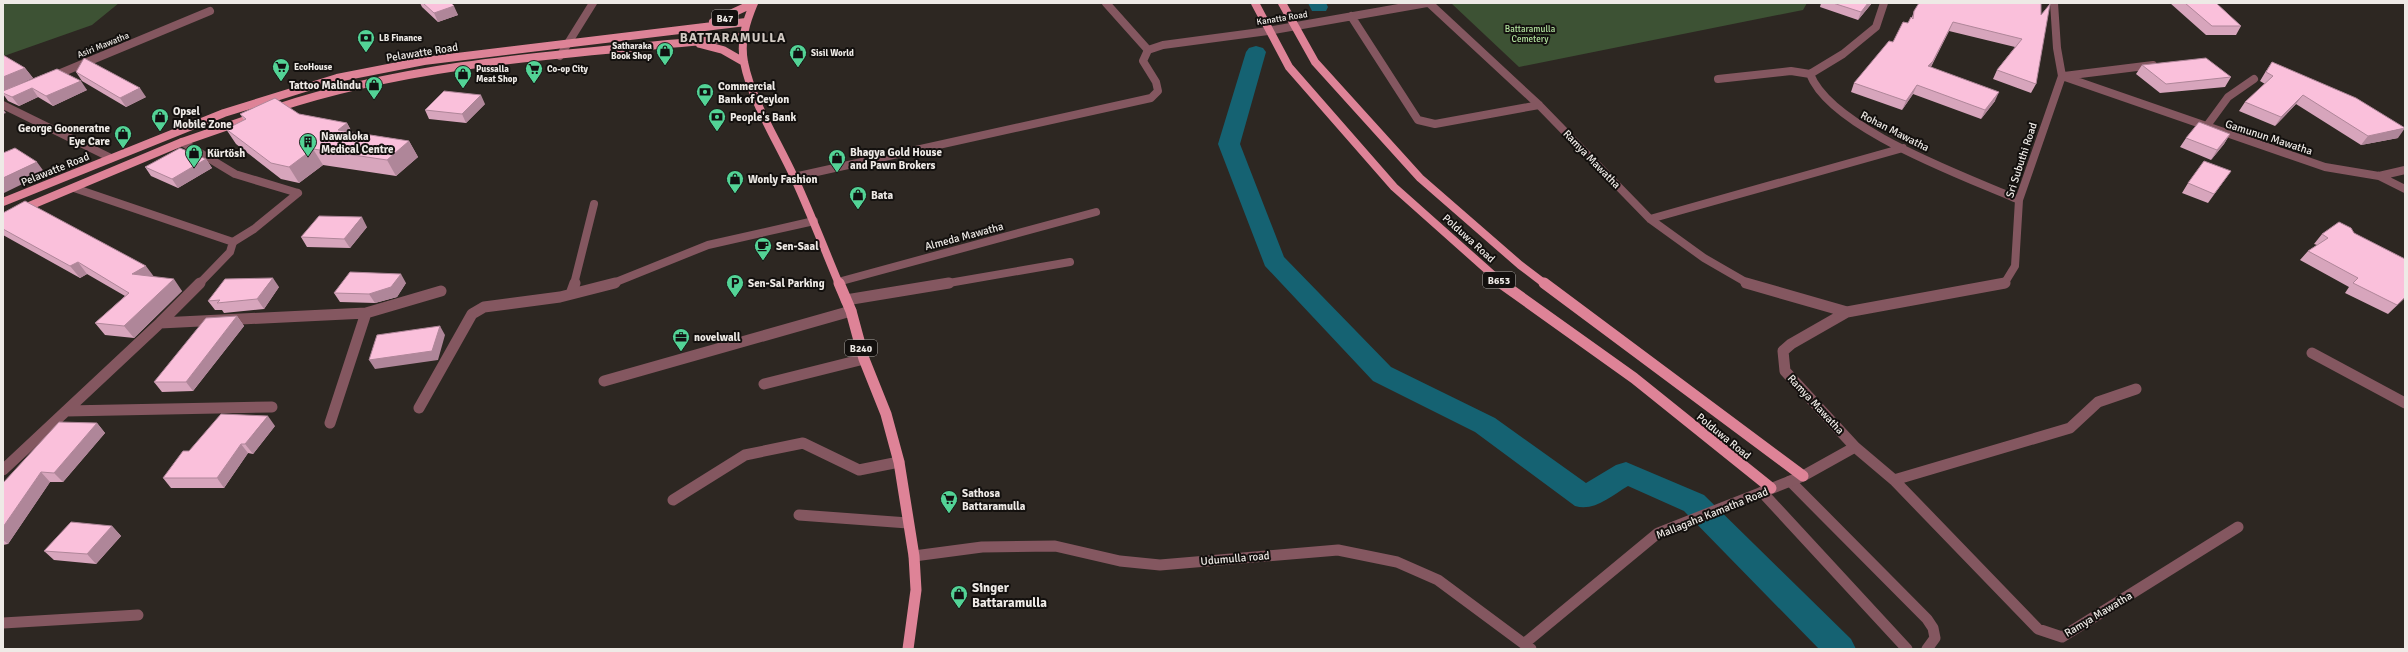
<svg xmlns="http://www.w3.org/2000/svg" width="2408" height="652" viewBox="0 0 2408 652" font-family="Signika,sans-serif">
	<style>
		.green { fill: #3d5234 }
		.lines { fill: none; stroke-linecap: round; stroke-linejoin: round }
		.canal { fill: #156272; fill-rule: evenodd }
		.lane-far1 { stroke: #845760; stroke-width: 8 }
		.lane { stroke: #845760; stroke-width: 11 }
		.street-far1 { stroke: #845760; stroke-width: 8 }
		.street { stroke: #845760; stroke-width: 11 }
		.primary-far1 { stroke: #de8397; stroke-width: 8 }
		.primary { stroke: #de8397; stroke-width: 11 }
		.wall { fill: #d7a5bc }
		.shaded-wall { fill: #af8699 }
		.building { fill: #fac0db; stroke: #af8699 }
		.labels { text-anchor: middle; stroke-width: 4; stroke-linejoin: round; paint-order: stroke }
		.far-street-label { font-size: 9px; fill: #eeeae6; stroke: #13100e }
		.far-park-label { font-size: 9px; fill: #b2e29e; stroke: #13100e }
		.far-poi-label { font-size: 9px; font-weight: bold; fill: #eeeae6; stroke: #13100e; text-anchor: start }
		.shield { fill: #13100e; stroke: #aca9a5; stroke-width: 1 }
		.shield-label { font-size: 10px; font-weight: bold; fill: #eeeae6 }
		.street-label { font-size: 11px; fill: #eeeae6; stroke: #13100e }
		.poi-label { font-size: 11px; font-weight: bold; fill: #eeeae6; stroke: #13100e; text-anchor: start }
		.far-district-label { font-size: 13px; font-weight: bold; letter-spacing: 1px; fill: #d3cbc4; stroke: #13100e }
		.near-poi-label { font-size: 13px; font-weight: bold; fill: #eeeae6; stroke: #13100e; text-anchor: start }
	</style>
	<rect width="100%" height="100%" fill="#2d2722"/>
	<path class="green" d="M3,3H119L92,25L4,56Z
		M1451,3H1807L1803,10L1519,67Z"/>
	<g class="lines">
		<path class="canal" d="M1308,3H1326L1328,7L1326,11H1312Z
			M1256,46L1263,48L1266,52L1240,144L1284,257L1391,367L1495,418L1586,483L1616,465L1626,462L1704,495L1851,639L1856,649H1819L1684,511L1628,486C1611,496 1594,512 1575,506L1475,432L1373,381L1265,266L1218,144L1246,52L1249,48Z"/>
		<path class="lane-far1" d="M1106,3L1148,50
			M182,142L235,174L298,193
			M233,242L254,229L298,193"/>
		<path class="lane" d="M1790,481L1927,619L1933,628L1935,638L1927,649
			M1762,492L1907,649"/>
		<path class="street-far1" d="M1429,3L1539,105L1650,219L1704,258L1749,284
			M1884,3L1876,27L1843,54L1810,74C1831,129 1965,176 2019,200
			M1351,16L1418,120L1435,124L1539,105
			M560,56L593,3
			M2062,76L2325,167L2379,176L2405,170
			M2064,76L2153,65
			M51,77L210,11
			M1718,79L1791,71L1810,74
			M3,105L111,158
			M2206,127L2228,97L2254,79
			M2379,176L2405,189
			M794,177L1151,98L1158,91L1156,82L1143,61L1148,50L1163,45L1268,31L1427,3
			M74,188L233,242L230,252L199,284
			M1650,219L1903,148
			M838,282L1096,212
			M574,284L594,204
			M611,284L708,245L814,221
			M943,284L1070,262
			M2004,284L2015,266L2019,200L2062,76L2057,48L2054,3"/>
		<path class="street" d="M1746,283L1847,312
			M2005,283L1847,312L1791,344L1783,351L1785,371L1855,447L1894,480L2038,629L2062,637L2238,527
			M571,294L575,283
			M846,300L949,283
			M160,323L366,313L441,291
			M2312,353L2405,403
			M604,381L851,311
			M764,384L864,359
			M419,408L472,314L484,307L560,297L615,283
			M66,411L272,407
			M330,423L366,313
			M3,470L160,323L200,283
			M1894,480L2070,428L2098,402L2136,389
			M673,500L745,455L803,443L859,470L899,462
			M799,515L908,523
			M914,556L982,547L1055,546L1120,561L1160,565L1338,550L1397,562L1438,580L1531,649
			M3,623L138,615
			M1525,643L1658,533L1803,476L1855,447"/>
		<path class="primary-far1" d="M754,3C746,22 740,41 744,62C752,102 777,140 794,177C810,212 824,248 839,284
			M1255,3L1289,67L1394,187L1503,284
			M1282,3L1315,62L1420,178L1520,265L1545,284
			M713,22L754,3
			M700,44L723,50L744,62
			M274,109C424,59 587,53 743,37
			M3,202L224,113L337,78L424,61L746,22
			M3,217L182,142L254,117"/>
		<path class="primary" d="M839,283L851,311L864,359L886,414L899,462L914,556L916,590L908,649
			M1501,283L1634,378L1771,488
			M1544,283L1803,476"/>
	</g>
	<path class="wall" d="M420,3H451L458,15L438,22L422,7Z
		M1821,3H1872L1858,20L1820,7Z
		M2041,3L2036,84L2031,93L1993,79L1997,70L2015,47L1949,31L1931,67L1995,101L1981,119L1913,94L1902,110L1851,92L1854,83L1893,42L1908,23L1912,17L1914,11Z
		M2170,3H2216L2241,26L2236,35H2206Z
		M3,55L25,68L33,78L10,88L57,69L87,90L53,106L38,97L19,106L8,101L3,94Z
		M2272,62L2398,138L2361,145L2296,104L2275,126L2239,111L2245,102L2265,84L2260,81L2266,71Z
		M2142,65L2231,77L2225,87L2160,93L2136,74Z
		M76,72L146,97L126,107L82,81Z
		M485,104L466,123L429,119L425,110Z
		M240,114H299L347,123L352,132L409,141L418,157L396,176L323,165L299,183L281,179L236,144L226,129L244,120Z
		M2230,134L2224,144L2211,160L2180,147L2186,138Z
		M206,159L212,168L178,188L151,176L145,167Z
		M2231,171L2208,203L2182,193L2188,183Z
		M3,213L154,277L182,291L134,338L105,335L95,323L125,296L87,274L80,278L3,235Z
		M367,227L350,248L307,247L301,237Z
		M2354,233L2405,298L2388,314L2345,293L2349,287L2300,260L2308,251L2317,245L2314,244L2322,234Z
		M406,283L397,297L375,303L340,302L334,293Z
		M279,287L264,309L224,313L222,310H215L208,301Z
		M237,316L244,326L193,391L162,392L154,382Z
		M97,423L105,433L63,482H50L8,544L3,545V483Z
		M275,426L253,454L248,453L224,488H171L163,478L189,451Z
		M112,526L121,536L96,564L54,560L44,551Z"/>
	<path class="shaded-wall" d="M1868,3H1872L1858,20L1861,12Z
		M454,6L458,15L438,22L434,13Z
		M1953,22L1949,31L1929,70L1928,66Z
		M25,68L33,78L3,91V77Z
		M81,81L87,90L53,106L46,96Z
		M1917,85L1913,94L1902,110L1906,101Z
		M32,88L38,97L19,106L12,97Z
		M140,88L146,97L126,107L120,98Z
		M1999,92L1995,101L1981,119L1985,110Z
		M481,95L485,104L466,123L462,114Z
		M2303,95L2296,104L2275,126L2281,117Z
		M3,109L6,113L3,114Z
		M347,123L355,139L338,130Z
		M2405,128L2398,138L2361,145L2368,136Z
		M2230,134L2224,144L2211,160L2217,150Z
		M409,141L418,157L396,176L387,160Z
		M313,149L323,165L299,183L289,167Z
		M206,159L212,168L178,188L172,179Z
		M37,162L45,173L4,193L3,191V178Z
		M362,217L367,227L350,248L344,239Z
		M78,262L87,274L80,278L70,266Z
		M146,266L155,278L132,274Z
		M401,274L406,283L397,297L375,303L369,294Z
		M273,278L279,287L264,309L257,299Z
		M174,279L182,291L134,338L124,326Z
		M237,316L244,326L193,391L186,382Z
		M440,326L445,335L438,360L375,369L369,360Z
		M268,416L275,426L253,454L245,444Z
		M97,423L105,433L63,482L54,473Z
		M241,444L248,453L224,488L217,478Z
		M41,472L50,482L8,544L3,540V527Z
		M112,526L121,536L96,564L87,554Z"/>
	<path class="building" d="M423,3H451L454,6L434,13Z
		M1833,3H1868L1861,12Z
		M1919,3H2041V15L2050,4L2036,84L1997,70L2022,39L1953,22L1933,61L1928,66L1999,92L1985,110L1917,85L1906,101L1854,83L1889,41L1893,42L1903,22L1908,23L1911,17L1913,19L1914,11Z
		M2185,3H2216L2241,26H2212Z
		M3,55L25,68L3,77Z
		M84,58L140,88L120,98L76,72Z
		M2206,58L2231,77L2166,84L2142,65Z
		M2272,62L2356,98L2405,128L2368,136L2303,95L2281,117L2245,102L2273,76L2266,72Z
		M57,69L81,81L46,96L32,88L12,97L3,93V91Z
		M444,91L481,95L462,114L425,110Z
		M275,98L299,114L347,123L338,130L409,141L387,160L313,149L289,167L271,163L226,129L246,119L240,114Z
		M2199,122L2230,134L2217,150L2186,138Z
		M15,148L37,162L3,178V153Z
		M180,148L206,159L172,179L145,167Z
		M2204,161L2231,171L2214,194L2188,183Z
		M25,201L146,266L132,274L174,279L124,326L95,323L129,293L78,262L70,266L3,229V213Z
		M319,216L362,217L344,239L301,237Z
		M2339,222L2351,228L2354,233L2405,259V297L2397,305L2353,283L2358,278L2308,251L2328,238L2322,234Z
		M350,272L401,274L391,287L369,294L334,293Z
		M273,278L257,299L217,303L220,300L208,301L225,279Z
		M237,316L186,382H154L206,318Z
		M440,326L432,351L369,360L377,335Z
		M221,414L268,416L245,444H241L217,478H163L183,451H189Z
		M59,422L97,423L54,473L41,472L3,527V483Z
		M71,522L112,526L87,554L44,551Z"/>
	<defs>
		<symbol id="bank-pin" viewBox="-11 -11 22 30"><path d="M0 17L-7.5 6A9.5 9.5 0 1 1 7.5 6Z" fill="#53d396" stroke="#13100e"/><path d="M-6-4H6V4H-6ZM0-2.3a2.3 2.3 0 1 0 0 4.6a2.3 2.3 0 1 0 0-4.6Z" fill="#111"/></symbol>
		<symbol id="shop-pin" viewBox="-11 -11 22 30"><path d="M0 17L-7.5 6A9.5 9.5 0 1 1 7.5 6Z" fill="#53d396" stroke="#13100e"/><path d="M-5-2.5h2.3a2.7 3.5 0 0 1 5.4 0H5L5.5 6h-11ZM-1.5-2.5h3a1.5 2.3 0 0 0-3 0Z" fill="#111"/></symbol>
		<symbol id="supermarket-pin" viewBox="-11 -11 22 30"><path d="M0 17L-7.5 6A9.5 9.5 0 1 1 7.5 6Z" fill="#53d396" stroke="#13100e"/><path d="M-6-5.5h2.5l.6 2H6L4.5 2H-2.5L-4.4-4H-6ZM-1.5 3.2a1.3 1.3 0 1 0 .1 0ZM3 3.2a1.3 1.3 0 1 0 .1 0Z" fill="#111"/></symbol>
		<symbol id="building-pin" viewBox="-11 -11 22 30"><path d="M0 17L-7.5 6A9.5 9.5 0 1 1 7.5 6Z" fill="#53d396" stroke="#13100e"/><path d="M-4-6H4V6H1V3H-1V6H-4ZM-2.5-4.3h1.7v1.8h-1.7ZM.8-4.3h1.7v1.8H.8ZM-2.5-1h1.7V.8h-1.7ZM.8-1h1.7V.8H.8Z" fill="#111"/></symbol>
		<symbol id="cafe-pin" viewBox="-11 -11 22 30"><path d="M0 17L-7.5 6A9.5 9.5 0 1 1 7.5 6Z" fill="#53d396" stroke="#13100e"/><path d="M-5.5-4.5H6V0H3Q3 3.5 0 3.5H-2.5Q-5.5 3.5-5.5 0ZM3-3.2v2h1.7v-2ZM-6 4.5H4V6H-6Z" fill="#111"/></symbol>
		<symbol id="parking-pin" viewBox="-11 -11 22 30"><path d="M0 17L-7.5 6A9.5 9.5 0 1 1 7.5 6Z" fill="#53d396" stroke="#13100e"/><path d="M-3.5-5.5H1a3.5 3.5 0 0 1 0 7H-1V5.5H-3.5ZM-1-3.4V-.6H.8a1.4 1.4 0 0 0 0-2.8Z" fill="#111"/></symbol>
		<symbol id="office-pin" viewBox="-11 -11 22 30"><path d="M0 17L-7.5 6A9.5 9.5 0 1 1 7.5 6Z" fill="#53d396" stroke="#13100e"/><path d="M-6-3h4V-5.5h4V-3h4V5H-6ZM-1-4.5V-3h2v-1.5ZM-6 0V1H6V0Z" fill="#111"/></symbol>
	</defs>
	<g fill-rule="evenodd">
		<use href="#bank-pin" x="356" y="28" width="20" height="27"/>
		<use href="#shop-pin" x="655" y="41" width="20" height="27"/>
		<use href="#shop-pin" x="788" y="43" width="20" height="27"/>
		<use href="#supermarket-pin" x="271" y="57" width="20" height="27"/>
		<use href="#supermarket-pin" x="524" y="59" width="20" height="27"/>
		<use href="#shop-pin" x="453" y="64" width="20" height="27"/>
		<use href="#shop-pin" x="364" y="75" width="20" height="27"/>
		<use href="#bank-pin" x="695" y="82" width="20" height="27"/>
		<use href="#shop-pin" x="150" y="107" width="20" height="27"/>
		<use href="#bank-pin" x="707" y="107" width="20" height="27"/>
		<use href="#shop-pin" x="113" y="124" width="20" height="27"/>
		<use href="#building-pin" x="298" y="132" width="20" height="27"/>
		<use href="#shop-pin" x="184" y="143" width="20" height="27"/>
		<use href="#shop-pin" x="827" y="148" width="20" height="27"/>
		<use href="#shop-pin" x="725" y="169" width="20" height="27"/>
		<use href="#shop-pin" x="848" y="185" width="20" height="27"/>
		<use href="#cafe-pin" x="753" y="236" width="20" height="27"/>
		<use href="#parking-pin" x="725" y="273" width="20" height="27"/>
		<use href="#office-pin" x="671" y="327" width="20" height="27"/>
		<use href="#supermarket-pin" x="939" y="489" width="20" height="27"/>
		<use href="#shop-pin" x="949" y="584" width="20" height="27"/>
	</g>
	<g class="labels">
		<g class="far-street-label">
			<text transform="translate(1282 18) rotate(-9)" y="3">Kanatta Road</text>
			<text transform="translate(103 45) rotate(-22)" y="3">Asiri Mawatha</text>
		</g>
		<g class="far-park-label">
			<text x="1530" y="32">Battaramulla<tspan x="1530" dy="10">Cemetery</tspan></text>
		</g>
		<g class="far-poi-label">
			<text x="379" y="41">LB Finance</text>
			<text x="652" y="49" text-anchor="end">Satharaka<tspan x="652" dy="10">Book Shop</tspan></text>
			<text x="811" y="56">Sisil World</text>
			<text x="294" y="70">EcoHouse</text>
			<text x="476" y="72">Pussalla<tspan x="476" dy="10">Meat Shop</tspan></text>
			<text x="547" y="72">Co-op City</text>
		</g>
		<g class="shield">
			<rect x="712" y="10" width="26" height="16" rx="3"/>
			<rect x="1483" y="272" width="32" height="16" rx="3"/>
			<rect x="845" y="340" width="32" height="16" rx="3"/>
		</g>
		<g class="shield-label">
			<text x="725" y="22">B47</text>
			<text x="1499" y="284">B653</text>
			<text x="861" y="352">B240</text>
		</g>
		<g class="street-label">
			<text transform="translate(422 52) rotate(-9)" y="4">Pelawatte Road</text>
			<text transform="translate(1895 131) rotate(27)" y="4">Rohan Mawatha</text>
			<text transform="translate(2269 137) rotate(18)" y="4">Gamunun Mawatha</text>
			<text transform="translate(1592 159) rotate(46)" y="4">Ramya Mawatha</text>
			<text transform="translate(2021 160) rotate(-72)" y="4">Sri Subuthi Road</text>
			<text transform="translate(55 169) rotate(-22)" y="4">Pelawatte Road</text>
			<text transform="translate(964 236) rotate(-15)" y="4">Almeda Mawatha</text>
			<text transform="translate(1469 238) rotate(42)" y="4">Polduwa Road</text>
			<text transform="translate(1816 404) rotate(47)" y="4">Ramya Mawatha</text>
			<text transform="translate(1724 436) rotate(39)" y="4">Polduwa Road</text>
			<text transform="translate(1712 513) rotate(-22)" y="4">Mallagaha Kamatha Road</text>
			<text transform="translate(1235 558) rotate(-5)" y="4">Udumulla road</text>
			<text transform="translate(2098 614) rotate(-31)" y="4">Ramya Mawatha</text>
		</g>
		<g class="poi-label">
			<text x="361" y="89" text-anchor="end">Tattoo Malindu</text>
			<text x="718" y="90">Commercial<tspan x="718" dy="13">Bank of Ceylon</tspan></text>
			<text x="173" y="115">Opsel<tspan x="173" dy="13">Mobile Zone</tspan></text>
			<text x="730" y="121">People's Bank</text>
			<text x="110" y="132" text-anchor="end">George Gooneratne<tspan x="110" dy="13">Eye Care</tspan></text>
			<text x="321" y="140">Nawaloka<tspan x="321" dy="13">Medical Centre</tspan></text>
			<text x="850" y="156">Bhagya Gold House<tspan x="850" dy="13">and Pawn Brokers</tspan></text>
			<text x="207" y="157">Kürtösh</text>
			<text x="748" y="183">Wonly Fashion</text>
			<text x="871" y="199">Bata</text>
			<text x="776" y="250">Sen-Saal</text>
			<text x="748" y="287">Sen-Sal Parking</text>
			<text x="694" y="341">novelwall</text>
			<text x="962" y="497">Sathosa<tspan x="962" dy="13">Battaramulla</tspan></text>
		</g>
		<g class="far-district-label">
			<text x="733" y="42">BATTARAMULLA</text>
		</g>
		<g class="near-poi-label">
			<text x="972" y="592">Singer<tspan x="972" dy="15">Battaramulla</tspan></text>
		</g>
	</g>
	<rect width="2408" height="652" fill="none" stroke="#eeeae6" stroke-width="8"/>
</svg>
